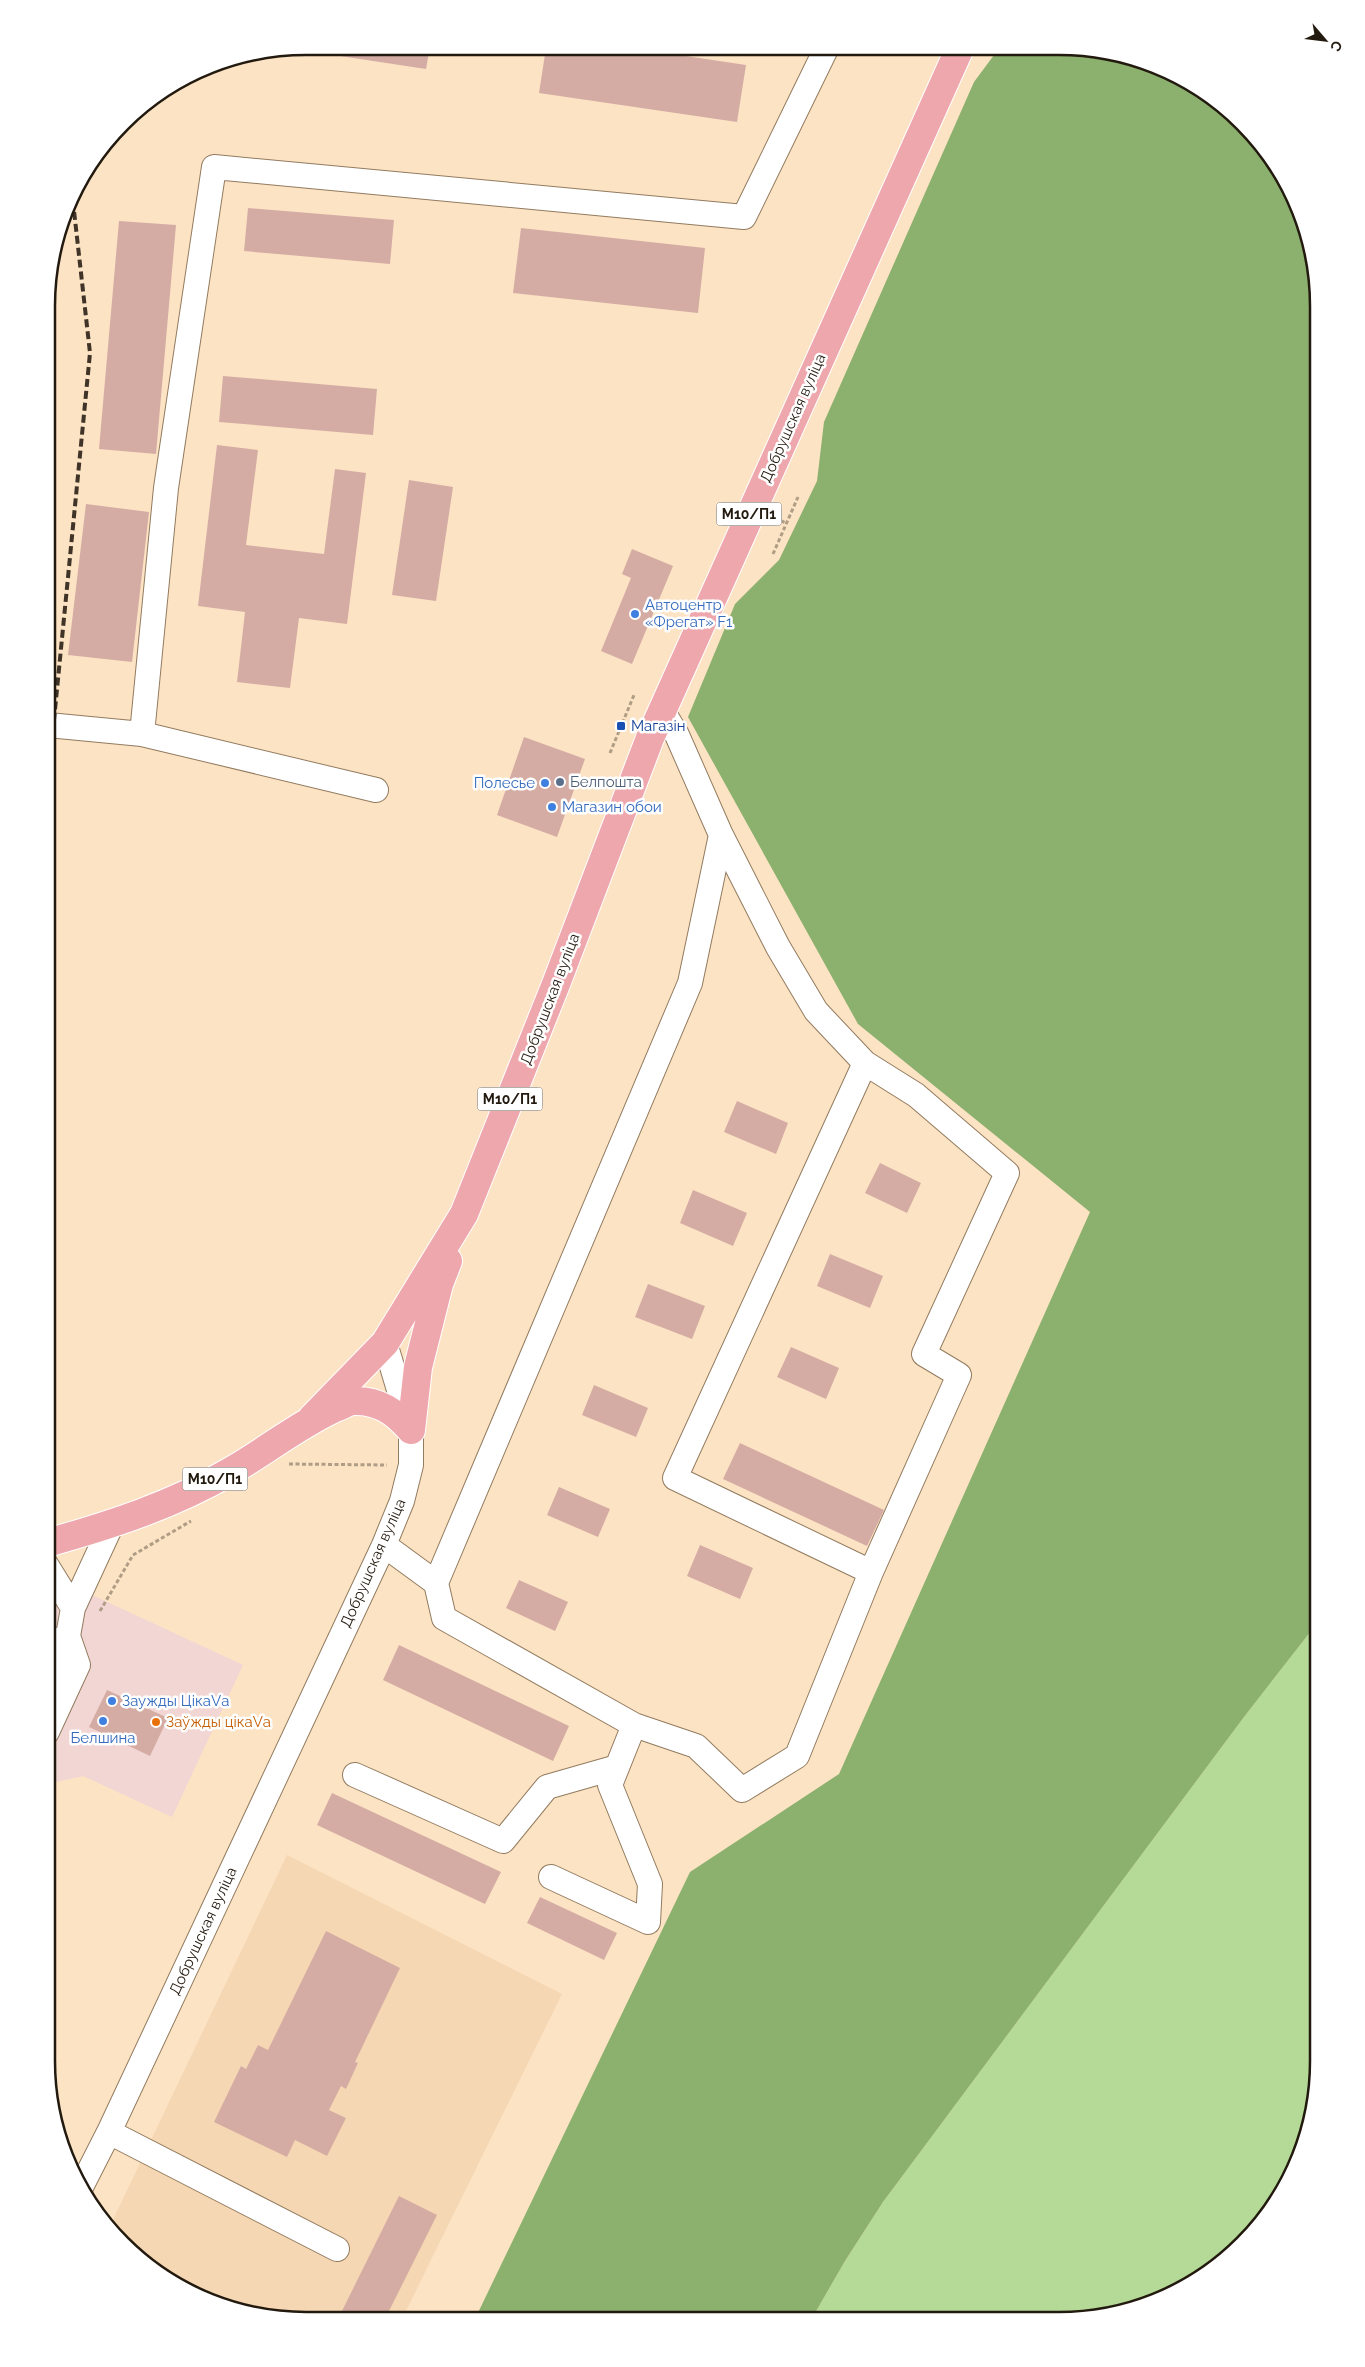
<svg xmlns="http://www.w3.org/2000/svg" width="1365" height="2367" viewBox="0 0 1365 2367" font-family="Raleway,sans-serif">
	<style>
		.commercial { fill: #f1d6d4 }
		.built { fill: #f5d7b3 }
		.green { fill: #b5da98 }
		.forest { fill: #8cb06e }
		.building { fill: #d5aca4 }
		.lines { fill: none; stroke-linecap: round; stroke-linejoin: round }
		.minor-casing { stroke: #927b5f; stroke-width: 26 }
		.major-casing { stroke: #fff; stroke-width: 30 }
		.path { stroke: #b09d85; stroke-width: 3; stroke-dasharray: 4 2.5; stroke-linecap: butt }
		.minor { stroke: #fff; stroke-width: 24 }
		.major { stroke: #efa7ae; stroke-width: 28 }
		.rail { stroke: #3f3427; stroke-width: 4; stroke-dasharray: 8 4; stroke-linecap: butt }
		.shop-dot { fill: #3f7fe0; stroke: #fff; stroke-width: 2 }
		.transit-dot { fill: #1a4fb4; stroke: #fff; stroke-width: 2 }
		.service-dot { fill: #5c6f8a; stroke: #fff; stroke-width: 2 }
		.food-dot { fill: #e8710a; stroke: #fff; stroke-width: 2 }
		.labels { text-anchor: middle; stroke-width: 5; stroke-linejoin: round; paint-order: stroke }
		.shield { fill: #fff; stroke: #655f57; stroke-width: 1 }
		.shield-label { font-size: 14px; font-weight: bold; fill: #231a0f }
		.street-label { font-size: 15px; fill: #231a0f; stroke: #fff }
		.shop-label { font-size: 15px; fill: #366cbe; stroke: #fff; text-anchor: start }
		.transit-label { font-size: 15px; fill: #164399; stroke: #fff; text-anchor: start }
		.service-label { font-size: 15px; fill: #4e5e75; stroke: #fff; text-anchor: start }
		.food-label { font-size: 15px; fill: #c56008; stroke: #fff; text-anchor: start }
		.rim { fill: none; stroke: #231a0f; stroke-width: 2.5 }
	</style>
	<rect width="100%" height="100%" fill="#fce3c4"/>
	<path class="commercial" d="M47,1574L243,1665L172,1817L83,1776L47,1784Z"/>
	<path class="built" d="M287,1855L562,1994L402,2319L272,2318L206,2301L148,2267L110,2226Z"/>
	<path class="green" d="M1318,1622V2078L1299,2160L1265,2219L1204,2277L1143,2307L1059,2321L811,2320L845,2261L883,2202L1244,1717Z"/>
	<path class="forest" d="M997,51H1109L1174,73L1230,111L1275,161L1305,222L1319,306L1318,1622L1244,1717L883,2202L845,2261L811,2320L475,2319L690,1872L839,1774L1090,1212L858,1024L688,717L735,604L779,560L817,481L824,422L974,82Z"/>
	<path class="building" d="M306,46L430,47L426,69L294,49Z
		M546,48H632L746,65L737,122L539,93Z
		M248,208L394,220L390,264L244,251Z
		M119,221L176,225L156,454L99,449Z
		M521,228L705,248L698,313L513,293Z
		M223,376L377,389L373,435L219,422Z
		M48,388L56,389L50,460H48Z
		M217,445L258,450L246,545L324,554L335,469L366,473L347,624L299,618L290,688L237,682L245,612L198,606Z
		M409,480L453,487L436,601L392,595Z
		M86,504L149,512L132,662L68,655Z
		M632,549L673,566L632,664L601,651L631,578L622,574Z
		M524,737L585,759L557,837L497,815Z
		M737,1101L788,1123L776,1154L724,1132Z
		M880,1163L921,1183L907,1213L865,1193Z
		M693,1190L747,1213L733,1246L680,1223Z
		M830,1254L883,1276L870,1308L817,1286Z
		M648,1284L705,1306L692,1339L635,1317Z
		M791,1347L839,1368L826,1399L777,1377Z
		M594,1385L648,1408L636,1437L582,1415Z
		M740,1443L884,1510L867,1546L723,1479Z
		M559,1487L610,1509L598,1537L547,1515Z
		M700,1545L753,1568L740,1599L687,1576Z
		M519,1580L568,1602L555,1631L506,1608Z
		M399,1645L569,1726L553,1761L383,1680Z
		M107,1690L168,1718L150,1756L89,1727Z
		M332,1793L501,1872L485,1904L317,1825Z
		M540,1897L617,1933L604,1960L527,1923Z
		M326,1931L400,1968L355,2062L358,2063L346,2089L341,2086L329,2110L346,2118L327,2156L295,2140L287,2157L214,2122L241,2066L246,2069L258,2045L268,2050Z
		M399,2196L437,2215L385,2319H338Z"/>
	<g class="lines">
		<defs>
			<path id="minor" d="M48,725L142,734L376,790
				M142,734L166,488L214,167L744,217L826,49
				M865,1063L675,1478L871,1572
				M384,1545L436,1583L444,1618L634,1725L696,1746L742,1790L797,1756L871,1572L959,1375L924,1354L1007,1173L916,1095L865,1063L816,1011L778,947L721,835L677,735L662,710
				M47,1566L73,1608
				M436,1583L690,983L721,835
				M47,1683L68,1636L73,1608L111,1526
				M47,1732L78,1665L68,1636L61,1639
				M355,1775L503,1841L547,1787L617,1767
				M551,1877L648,1922L650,1884L610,1785L634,1725
				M109,2132L337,2249
				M81,2187L109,2132L384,1545L402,1501L411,1465V1430L385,1343"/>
			<path id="major" d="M312,1418L385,1343L464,1214L556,984L650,738L959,50
				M411,1430L418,1367L439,1284L448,1261
				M47,1543C111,1525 173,1505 231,1471C266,1451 298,1425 335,1408C341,1406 347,1402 353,1401C379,1400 395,1412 411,1430"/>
		</defs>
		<use href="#minor" class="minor-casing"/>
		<use href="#major" class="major-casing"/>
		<path class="path" d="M775,518L786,523
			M773,554L798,497
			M610,753L634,695
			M289,1464L387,1465
			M100,1611L133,1555L191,1521"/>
		<use href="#minor" class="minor"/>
		<use href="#major" class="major"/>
		<path class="rail" d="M48,781L90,353L72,193"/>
	</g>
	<g class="shop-dot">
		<circle cx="635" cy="614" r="5"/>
		<circle cx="545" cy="783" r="5"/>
		<circle cx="552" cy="807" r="5"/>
		<circle cx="112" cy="1701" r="5"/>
		<circle cx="103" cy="1721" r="5"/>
	</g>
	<rect class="transit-dot" x="616" y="721" width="10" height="10" rx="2.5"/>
	<circle class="service-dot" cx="560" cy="782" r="5"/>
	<circle class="food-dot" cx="156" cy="1722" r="5"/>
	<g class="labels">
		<g class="shield">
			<rect x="716.5" y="502.5" width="65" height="23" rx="4"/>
			<rect x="477.5" y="1087.5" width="65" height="23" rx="4"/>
			<rect x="182.5" y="1467.5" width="65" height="23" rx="4"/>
		</g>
		<g class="shield-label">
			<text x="749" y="519">М10/П1</text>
			<text x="510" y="1104">М10/П1</text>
			<text x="215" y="1484">М10/П1</text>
		</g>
		<g class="street-label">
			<text transform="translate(793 418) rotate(-66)" y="5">Добрушская вуліца</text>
			<text transform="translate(550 999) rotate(-69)" y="5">Добрушская вуліца</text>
			<text transform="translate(373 1563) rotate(-66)" y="5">Добрушская вуліца</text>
			<text transform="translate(203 1931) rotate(-65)" y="5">Добрушская вуліца</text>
		</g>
		<g class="shop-label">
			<text x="645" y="610">Автоцентр<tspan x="645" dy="17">«Фрегат» F1</tspan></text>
			<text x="535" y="788" text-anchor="end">Полесье</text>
			<text x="562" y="812">Магазин обои</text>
			<text x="122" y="1706">Заужды ЦікаVа</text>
			<text x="103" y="1743" text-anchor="middle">Белшина</text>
		</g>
		<g class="transit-label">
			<text x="631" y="731">Магазін</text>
		</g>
		<g class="service-label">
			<text x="570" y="787">Белпошта</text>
		</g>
		<g class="food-label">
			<text x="166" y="1727">Заўжды цікаVа</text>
		</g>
	</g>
	<path d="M0 0H1365V2367H0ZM306 55H1059A251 251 0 0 1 1310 306V2061A251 251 0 0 1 1059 2312H306A251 251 0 0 1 55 2061V306A251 251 0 0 1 306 55Z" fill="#fff" fill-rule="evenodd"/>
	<path class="rim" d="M306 55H1059A251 251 0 0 1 1310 306V2061A251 251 0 0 1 1059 2312H306A251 251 0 0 1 55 2061V306A251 251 0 0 1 306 55Z"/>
	<g transform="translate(1325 40) rotate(118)" stroke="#ffffff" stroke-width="4" paint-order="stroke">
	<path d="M0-4L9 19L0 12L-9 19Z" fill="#231a0f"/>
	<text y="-8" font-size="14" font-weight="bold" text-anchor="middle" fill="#231a0f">С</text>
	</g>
</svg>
